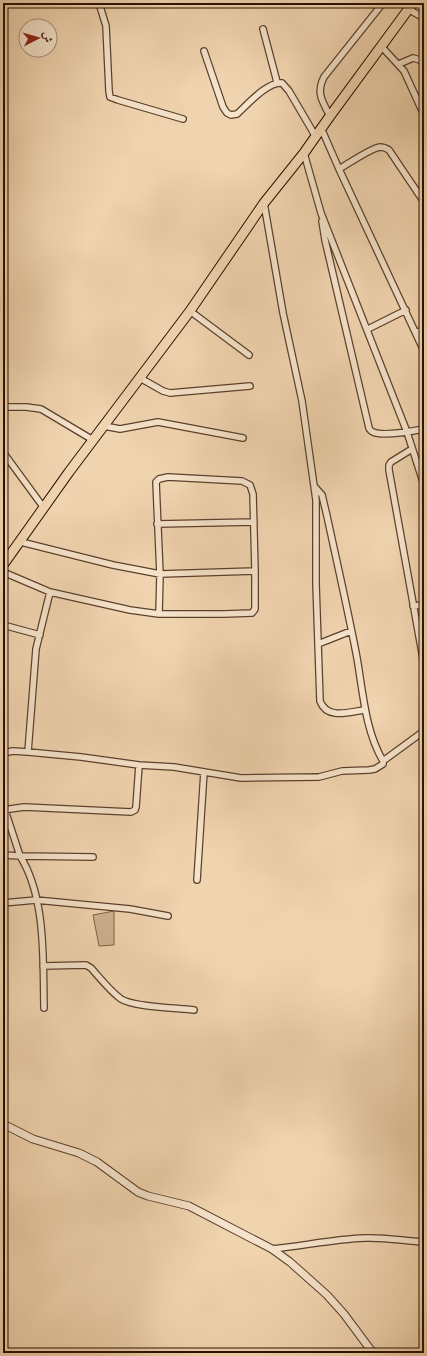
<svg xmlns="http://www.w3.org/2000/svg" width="427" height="1356" viewBox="0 0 427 1356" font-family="'Gentium Book Plus',Amiri,serif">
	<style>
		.green { fill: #cfb291; stroke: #7d6048 }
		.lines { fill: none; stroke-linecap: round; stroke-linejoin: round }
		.minor-casing { stroke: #5c402c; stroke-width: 8 }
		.tertiary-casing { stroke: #5c402c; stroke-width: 9 }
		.primary-casing { stroke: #2b0e00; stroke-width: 11 }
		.minor { stroke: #f5e3cb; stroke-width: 5.5 }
		.tertiary { stroke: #f5e3cb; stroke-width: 7 }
		.primary { stroke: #f0d4af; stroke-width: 9 }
	</style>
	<rect width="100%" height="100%" fill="#f0d4af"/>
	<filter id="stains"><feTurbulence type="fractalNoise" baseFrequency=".005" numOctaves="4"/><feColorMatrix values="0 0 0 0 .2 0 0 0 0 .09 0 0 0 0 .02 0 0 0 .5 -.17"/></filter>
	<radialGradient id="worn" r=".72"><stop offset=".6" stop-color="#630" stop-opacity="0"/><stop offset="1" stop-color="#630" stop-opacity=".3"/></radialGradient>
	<path class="green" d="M114,911V945L99,946L93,915Z"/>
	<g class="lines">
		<defs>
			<path id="minor" d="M99,3L106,26L109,91L110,97L118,100L183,119
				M402,3L408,9L424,18
				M263,29L277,82
				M381,46L404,71L424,115
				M204,51L223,107L227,113L231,115L237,114C247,105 268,81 282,83L289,91L316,137
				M399,64L413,58L420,60L424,64
				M330,116C322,101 316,93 324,77L383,3
				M322,130L339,169L424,351
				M304,153L321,213L407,432L424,485
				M339,169C348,164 371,148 380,147C384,147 386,148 389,150L424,202
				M264,203L283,313L302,401L314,486L322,495L327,516C337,563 348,610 357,658C363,692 365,730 383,761
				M322,221L325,240L369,428C369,429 372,432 373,432C384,437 413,431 424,429
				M190,311L249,355
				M368,329L406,310
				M416,333L424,329
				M140,378L163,391L170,393L250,386
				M3,407H26L41,409L93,440
				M104,426L120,429L158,422L243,438
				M412,449L391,462L389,465V470L424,664
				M3,452L44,508
				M314,486L316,500V584L320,701C327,720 349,712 364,710
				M157,524L254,522
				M21,542L113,565L160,574L255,571
				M3,572L50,592L130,610L159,614H224L252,613L255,609V571L253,494L250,485L242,481L168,477L159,479L156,482L160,574L159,614
				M413,606L424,605
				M3,625L40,635
				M318,644L351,631
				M28,752L36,649L50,592
				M3,753L13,751L28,752L81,757L139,765L174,767L241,778L319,777L342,771L369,770L375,769L383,764V761L424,731
				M3,810L24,807L131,812L135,810L136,807L139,765
				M5,810L20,856L93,857
				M3,855L20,856C46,897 43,960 44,1008
				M197,880L204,772
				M3,903L36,900L130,909L168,916
				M43,966L86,965L91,968C100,978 110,991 121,999C133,1007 178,1008 194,1010
				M272,1249C303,1246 334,1239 365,1238C385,1237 404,1241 424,1242"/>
			<path id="tertiary" d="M3,1124L33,1139L79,1153L97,1162L138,1192L148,1196L189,1206L272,1249L290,1262L327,1295L344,1314L373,1353"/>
			<path id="primary" d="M3,565L69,472L190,311L264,203L304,153L330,116L413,3"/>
		</defs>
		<use href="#minor" class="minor-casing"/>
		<use href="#tertiary" class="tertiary-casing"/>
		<use href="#primary" class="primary-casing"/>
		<use href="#minor" class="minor"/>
		<use href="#tertiary" class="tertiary"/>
		<use href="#primary" class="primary"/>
	</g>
	<rect width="427" height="1356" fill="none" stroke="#f0d4af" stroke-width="16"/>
	<rect x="4" y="4" width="419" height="1348" fill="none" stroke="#2b0e00" stroke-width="2"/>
	<rect x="8" y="8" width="411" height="1340" fill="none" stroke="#2b0e00"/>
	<g transform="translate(38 38) rotate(84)"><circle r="19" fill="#f5e3cb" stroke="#a48e7a"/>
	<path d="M0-3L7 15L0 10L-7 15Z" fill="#8f2418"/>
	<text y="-6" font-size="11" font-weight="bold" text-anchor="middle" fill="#2b0e00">ش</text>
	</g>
	<rect width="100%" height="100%" filter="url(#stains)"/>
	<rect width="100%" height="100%" fill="url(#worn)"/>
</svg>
